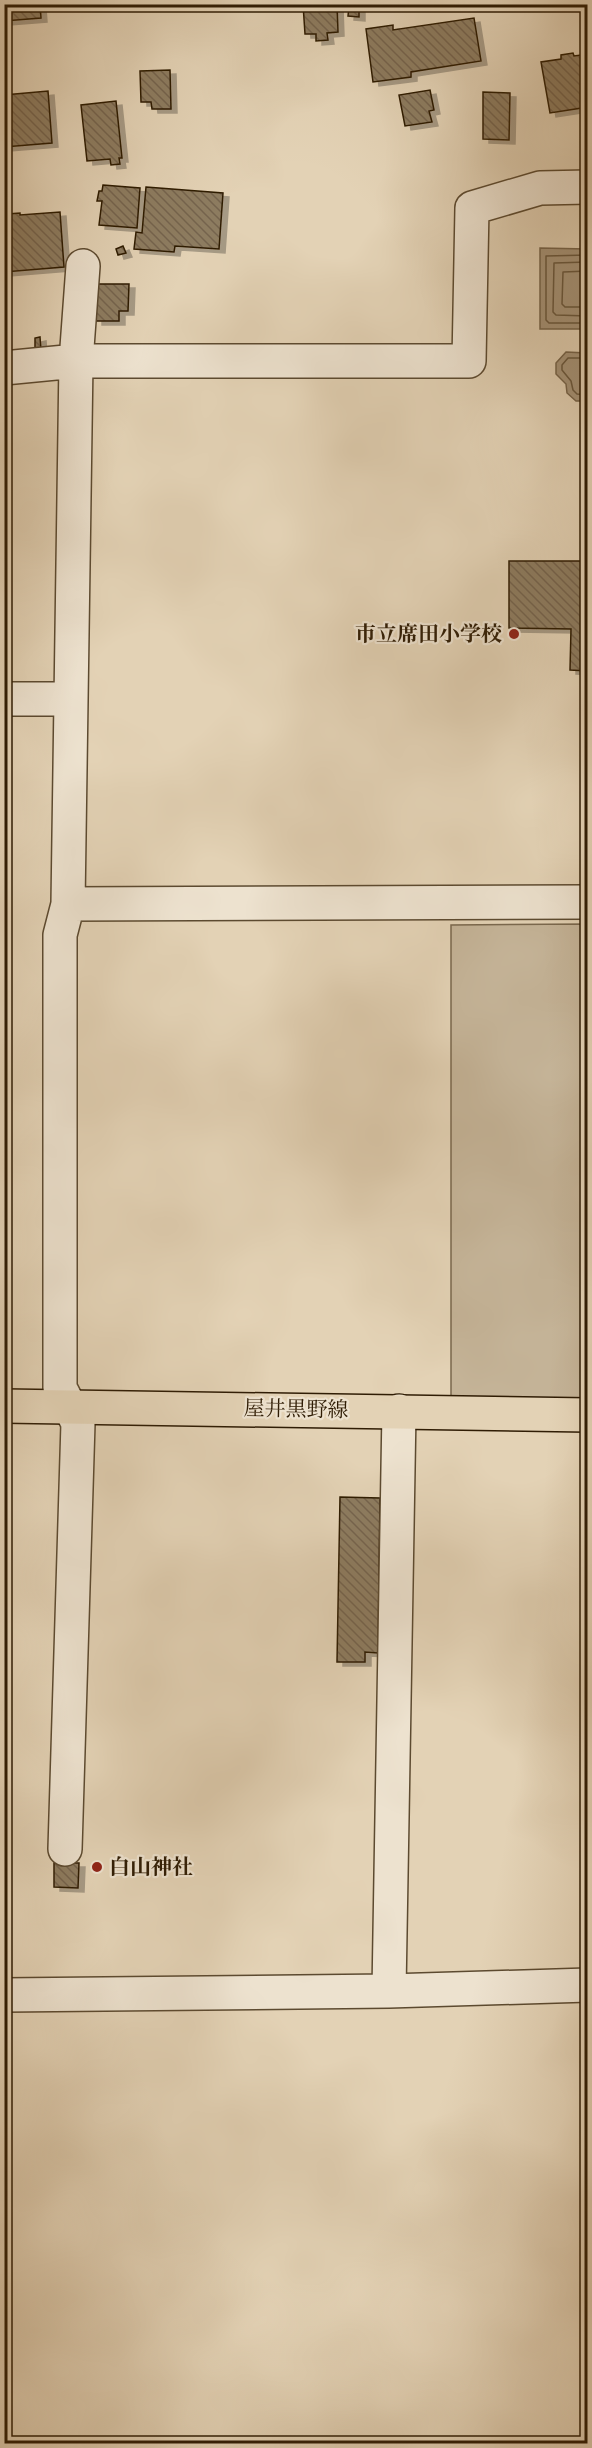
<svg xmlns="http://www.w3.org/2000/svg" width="592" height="2448" viewBox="0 0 592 2448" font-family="'Libre Caslon Text','Noto Serif JP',serif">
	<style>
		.green { fill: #c4b397; stroke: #7a684e; stroke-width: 1.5 }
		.water { fill: #a69479; stroke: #76644a; stroke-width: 1.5 }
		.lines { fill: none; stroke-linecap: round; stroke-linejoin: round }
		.shore { stroke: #6a583e; stroke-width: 1.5 }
		.building { fill: url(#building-back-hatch); stroke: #2f1c04; stroke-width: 1.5; filter: url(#shadow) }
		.minor-casing { stroke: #5c4a30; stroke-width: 36 }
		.major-casing { stroke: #2f1c04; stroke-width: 36 }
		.minor { stroke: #ede2cf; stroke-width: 33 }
		.major { stroke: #e3d2b5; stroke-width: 33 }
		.poi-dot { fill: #8f2418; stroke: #ede2cf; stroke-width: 2 }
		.labels { text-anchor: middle; stroke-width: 4.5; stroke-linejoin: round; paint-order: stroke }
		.poi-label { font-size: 21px; font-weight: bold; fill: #2f1c04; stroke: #ede2cf; text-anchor: end }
		.street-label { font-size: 21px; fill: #2f1c04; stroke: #ede2cf }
	</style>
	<defs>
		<pattern id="building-back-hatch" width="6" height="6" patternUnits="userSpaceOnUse" patternTransform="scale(1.5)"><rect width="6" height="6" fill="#8d7b60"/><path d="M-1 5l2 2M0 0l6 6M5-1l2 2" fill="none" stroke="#74644d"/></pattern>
		<filter id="shadow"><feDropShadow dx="6" dy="4" stdDeviation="0" flood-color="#0004"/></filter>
	</defs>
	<rect width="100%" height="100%" fill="#e3d2b5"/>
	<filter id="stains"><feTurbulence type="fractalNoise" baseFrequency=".00333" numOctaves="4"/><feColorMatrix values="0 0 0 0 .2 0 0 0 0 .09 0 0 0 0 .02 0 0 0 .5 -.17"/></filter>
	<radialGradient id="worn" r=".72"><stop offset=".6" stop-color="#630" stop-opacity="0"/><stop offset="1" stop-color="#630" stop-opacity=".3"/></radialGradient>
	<path class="green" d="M587,924V1399L451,1397V925Z"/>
	<path class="water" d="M540,248L587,249V329H540Z
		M566,352L587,353V401H576L567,393L566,384L556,374V363Z"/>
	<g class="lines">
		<path class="shore" d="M588,255L546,256V320L549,323H588
			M588,262L554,263L553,312L556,315L588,316
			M588,271L563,272L562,304L565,307H588
			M588,358H568L562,365V370L571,381L573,390L577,394L588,395"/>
	</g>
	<path class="building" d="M4,4H40L41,18L4,21Z
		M303,4H337L338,32L327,33L328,40L316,41V34H305Z
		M349,7H359V17L348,16Z
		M474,18L481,61L411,72V77L373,82L366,29L393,25V30Z
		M573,53L574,56L588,54V107L550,113L541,62L561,59V55Z
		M170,70L171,109H152L151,102H141L140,71Z
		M430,90L434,110L429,111L432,122L405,126L399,95Z
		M48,91L52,143L4,147V95Z
		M483,92L510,93L509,140L483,139Z
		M116,101L122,158H119L120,164L111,165L110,159L87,161L81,105Z
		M103,185L140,188L137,228L99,225L102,201H97L99,191H102Z
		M146,187L223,193L219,249L175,246L174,252L134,249L136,232L142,233Z
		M60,212L64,267L4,272V219H8L7,214L20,213V215Z
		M123,246L126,253L118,255L116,249Z
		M96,284H129L128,311H119V321H96Z
		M40,337L41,350H35V338Z
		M509,561H588V671L570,670L571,629L509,628Z
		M340,1497L380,1498L378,1653L365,1652V1662H337Z
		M54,1863H79L78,1888L54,1887Z"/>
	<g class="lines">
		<defs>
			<path id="minor" d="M4,368L76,361H469L472,208L540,188L588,187
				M4,699H71
				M68,904L588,902
				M65,1849L78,1423L60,1388V935L68,904L76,361L83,266
				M389,1991L399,1411
				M4,1995L389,1991L588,1985"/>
			<path id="major" d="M4,1406L588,1415"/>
		</defs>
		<use href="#minor" class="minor-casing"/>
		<use href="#major" class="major-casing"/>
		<use href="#minor" class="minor"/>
		<use href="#major" class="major"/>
	</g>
	<g class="poi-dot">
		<circle cx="514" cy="634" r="6"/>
		<circle cx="97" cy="1867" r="6"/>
	</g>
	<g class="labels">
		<g class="poi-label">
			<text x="502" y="641">市立席田小学校</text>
			<text x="109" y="1874" text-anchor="start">白山神社</text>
		</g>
		<g class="street-label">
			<text transform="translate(296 1409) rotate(1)" y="7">屋井黒野線</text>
		</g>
	</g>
	<rect width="592" height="2448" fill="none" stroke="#e3d2b5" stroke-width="24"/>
	<rect x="6" y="6" width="580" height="2436" fill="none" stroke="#2f1c04" stroke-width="3"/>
	<rect x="12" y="12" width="568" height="2424" fill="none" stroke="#2f1c04" stroke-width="1.5"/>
	<rect width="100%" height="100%" filter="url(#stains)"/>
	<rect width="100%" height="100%" fill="url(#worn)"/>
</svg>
